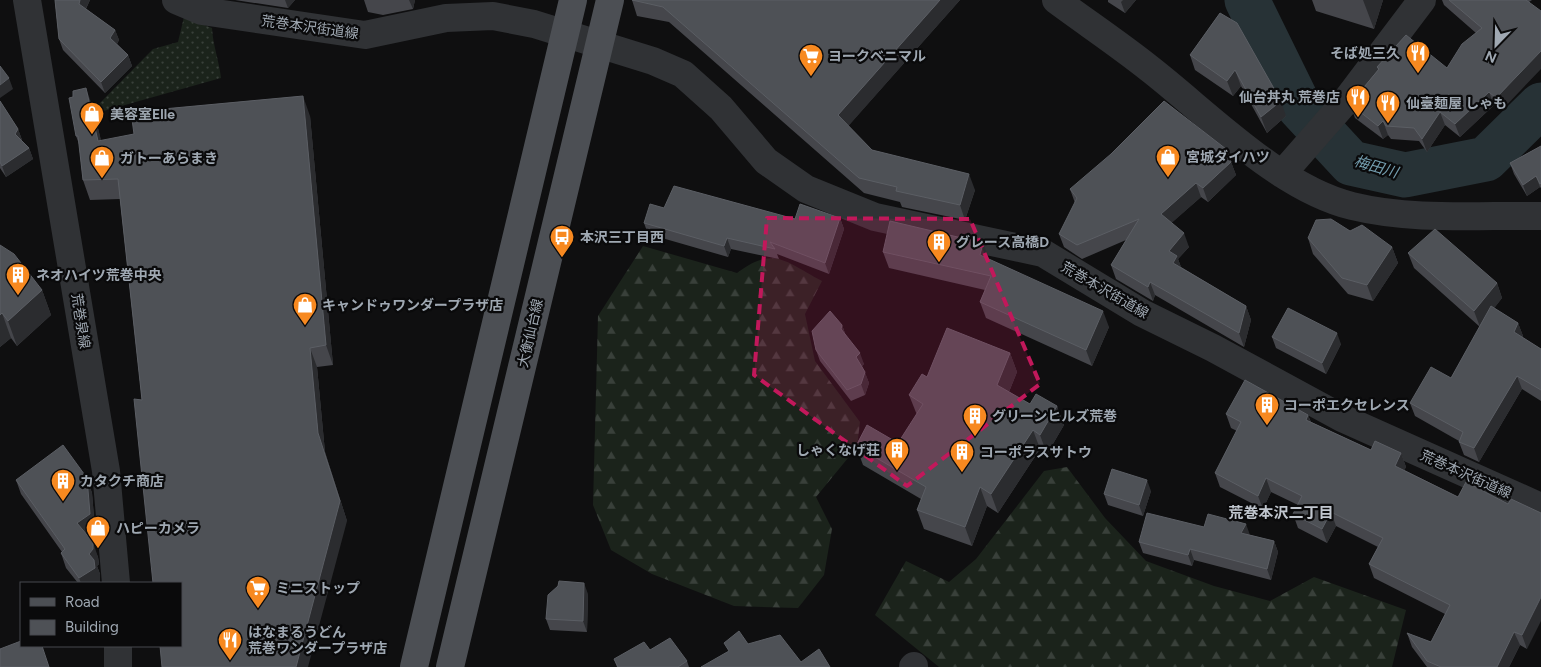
<svg xmlns="http://www.w3.org/2000/svg" width="1541" height="667" viewBox="0 0 1541 667" font-family="Figtree,'Noto Sans JP',sans-serif">
	<style>
		.grass { fill: url(#grass-dots) }
		.forest { fill: url(#forest-firs) }
		.lines { fill: none; stroke-linecap: round; stroke-linejoin: round }
		.river { stroke: #273236; stroke-width: 45 }
		.minor { stroke: #303235; stroke-width: 28 }
		.major { stroke: #4c4f54; stroke-width: 28 }
		.wall { fill: #45464b }
		.shaded-wall { fill: #2b2c2f }
		.building { fill: #4e5156; stroke: #5b5e64 }
		.marked { fill: #c2185b; fill-opacity: 0.2; stroke: #c2185b; stroke-width: 4; stroke-dasharray: 10 6; stroke-linejoin: round }
		.labels { text-anchor: middle; stroke-width: 4.5; stroke-linejoin: round; paint-order: stroke }
		.street-label { font-size: 14px; fill: #9fa8b2; stroke: #0a0a0b }
		.poi-label { font-size: 14px; font-weight: bold; fill: #9fa8b2; stroke: #0a0a0b; text-anchor: start }
		.water-label { font-size: 15px; font-style: italic; fill: #749eaf; stroke: #0a0a0b }
		.neighbourhood-label { font-size: 15px; font-weight: bold; fill: #c0c6ce; stroke: #0a0a0b }
	</style>
	<defs>
		<pattern id="grass-dots" width="8" height="8" patternUnits="userSpaceOnUse" patternTransform="scale(1.25)"><rect width="8" height="8" fill="#1b231b"/><path d="M2 2h.1M6 6h.1" fill="none" stroke="#39403a" stroke-width="1.8" stroke-linecap="round"/></pattern>
		<pattern id="forest-firs" width="22" height="20" patternUnits="userSpaceOnUse" patternTransform="scale(1.25)"><rect width="22" height="20" fill="#1b231b"/><path d="M5 1l3.5 6h-7zM16 11l3.5 6h-7z" fill="#39403a"/></pattern>
	</defs>
	<rect width="100%" height="100%" fill="#0f0f10"/>
	<path class="grass" d="M184,17L212,28C213,46 219,60 221,78L100,112L97,106L153,49L178,42Z"/>
	<path class="forest" d="M643,246L737,273C774,245 786,262 822,281L805,314L815,361L860,422L857,447L816,497L832,529L824,575L798,608L734,606L652,574L611,550L593,505L598,316Z
		M1067,467L1105,518L1146,561L1214,586L1270,601L1314,577L1406,610L1392,667H939L875,615L906,561L949,582L976,559L1044,471Z"/>
	<g class="lines">
		<path class="river" d="M1247,0L1300,108L1351,163L1405,175L1486,159L1541,105"/>
		<path class="minor" d="M27,0L106,471L116,583
			M176,0L202,11L365,35L446,18L493,16L534,24L653,61L683,74L721,108L766,161L806,189L875,217L1043,253L1142,313L1213,348L1342,418L1541,507
			M1056,0C1087,23 1120,45 1150,69C1209,115 1279,188 1352,206C1413,221 1479,215 1541,216
			M1282,174L1345,102L1422,0
			M118,646V667
			M913,667L914,666"/>
		<path class="major" d="M414,667L573,0
			M450,667L610,0"/>
	</g>
	<path class="wall" d="M55,0H90L86,9L115,30L119,40L117,44L128,55L132,66L105,93L63,50L59,39Z
		M235,0H295L288,8Z
		M364,0H415L413,9L383,15L368,12Z
		M632,0H960L848,126L872,150L975,190L965,220L902,207L900,202L864,193L669,22L637,16Z
		M1108,0H1136L1125,13L1108,2Z
		M1312,0H1383L1374,29L1316,11Z
		M1442,0H1532L1529,2L1501,111L1494,105L1460,137L1445,125L1427,152L1419,141L1391,139L1388,135L1383,139L1355,118L1350,104L1378,70L1377,67L1447,68L1476,33L1444,5Z
		M1220,13L1286,116L1267,133L1241,86L1233,96L1195,70L1190,55Z
		M0,101L18,129L22,140V141L29,148L33,159L6,177L0,168Z
		M93,108L101,141L310,116L333,365L317,367L325,452L347,521L142,400L120,199L90,200L83,180L79,144L76,136Z
		M1541,146V188L1540,187L1527,196L1514,174L1510,163Z
		M1231,162L1236,175L1208,202L1201,197L1171,223L1189,247L1178,259L1181,267L1246,306L1251,320L1244,347L1155,295L1153,301L1116,279L1111,265L1126,240L1082,259L1064,247L1059,234L1075,203L1070,189Z
		M664,208L795,219L840,218L844,229L829,274L777,254L779,259L731,249L728,257L648,234L644,223Z
		M1350,231L1392,247L1398,263L1373,301L1348,294L1313,254L1308,238Z
		M0,245L42,290L51,315L17,346L11,338L0,347Z
		M883,252L989,259L1109,327L1092,366L986,318L980,302L985,290L889,268Z
		M1408,253L1497,283L1502,298L1494,308L1518,323L1523,336V338L1541,349V401L1522,389L1479,462L1464,455L1459,442V441L1415,416L1410,403L1451,378L1480,327L1414,268Z
		M842,325L846,336L864,364L862,366L869,383L865,395L851,401L820,361L816,350Z
		M1272,337L1341,344L1326,374L1276,348Z
		M1010,353L1017,372L1009,392L1030,404L1057,406L1064,425L1047,454L1040,449L998,513L987,506L972,546L924,529L917,510L921,499L863,465L856,446L898,443L917,415L909,395L927,377Z
		M1226,414L1308,415L1311,422L1371,450L1401,453L1406,467L1404,470L1458,497L1508,504L1527,649L1520,645L1509,667H1427L1412,647L1407,633L1431,642L1445,614L1374,578L1369,564L1378,547L1336,526L1327,543L1298,528L1293,514L1298,505L1271,492L1263,509L1220,487L1215,473L1237,431L1231,428Z
		M87,478L92,493L95,529L87,535L98,557L99,564L97,566L100,574V582L99,583H78L66,568L61,553L62,552L21,494L16,480Z
		M1151,491L1143,516L1108,505L1104,494Z
		M1204,527L1250,535L1274,541L1278,552L1271,580L1194,560L1192,566L1143,553L1139,542Z
		M588,594L587,632L550,630L546,619Z
		M650,650L687,661L689,667H617L614,659Z"/>
	<path class="shaded-wall" d="M80,0H90L83,14L79,4Z
		M285,0H295L288,8Z
		M409,0H415L413,9Z
		M940,0H960L844,131L838,115Z
		M1123,0H1136L1125,13L1121,2Z
		M1363,0H1383L1374,29Z
		M115,30L119,40L114,49L110,38Z
		M1541,51V69L1501,111L1496,98Z
		M128,55L132,66L105,93L101,82Z
		M1235,70L1241,86L1233,96L1227,81Z
		M9,78L13,89L0,98V85Z
		M86,88L93,108L106,160L98,141Z
		M1489,92L1494,105L1460,137L1455,124Z
		M303,96L310,116L333,365L326,345Z
		M1281,101L1286,116L1267,133L1261,117Z
		M1440,112L1445,125L1427,152L1422,139Z
		M1383,121L1388,135L1383,139L1378,126Z
		M18,129L22,140L19,145L15,134Z
		M29,148L33,159L6,177L2,166Z
		M1231,162L1236,175L1208,202L1203,188Z
		M969,174L975,190L965,220L960,205Z
		M1536,176L1540,187L1527,196L1523,185Z
		M1196,183L1201,197L1166,228L1161,214Z
		M840,218L844,229L829,274L825,263Z
		M1184,233L1189,247L1178,259L1182,270L1178,276L1169,251Z
		M727,238L731,249L728,257L724,246Z
		M983,243L989,259L980,255Z
		M1392,247L1398,263L1373,301L1367,285Z
		M1150,282L1155,295L1153,301L1148,287Z
		M1497,283L1502,298L1480,327L1474,311Z
		M42,290L51,315L17,346L8,321Z
		M1246,306L1251,320L1244,347L1239,333Z
		M1103,311L1109,327L1092,366L1086,350Z
		M2,313L11,338L0,347V315Z
		M1518,323L1523,336L1519,346L1514,332Z
		M842,325L846,336L841,329Z
		M1337,333L1341,344L1326,374L1322,363Z
		M310,348L317,367L325,452L347,521L308,667H296L318,433Z
		M860,353L864,364L860,368L856,357Z
		M1010,353L1017,372L1004,404L997,385Z
		M865,372L869,383L865,395L861,384Z
		M1517,376L1522,389L1479,462L1474,448Z
		M1057,406L1064,425L1047,454L1040,435Z
		M1308,415L1313,429L1306,420Z
		M1033,430L1040,449L998,513L991,494Z
		M1401,453L1406,467L1400,480L1395,466Z
		M87,478L92,493L95,529L82,538L77,523Z
		M1266,478L1271,492L1263,509L1258,496Z
		M1147,480L1151,491L1143,516L1139,505Z
		M980,487L987,506L972,546L965,527Z
		M1331,512L1336,526L1327,543L1322,529Z
		M1246,524L1250,535L1241,533Z
		M1274,541L1278,552L1271,580L1267,569Z
		M93,542L98,557L99,564L97,566L100,574V582L99,583H81L79,578L89,554Z
		M1190,549L1194,560L1192,566L1188,555Z
		M584,583L588,594L587,632L583,621Z
		M1541,597V621L1527,649L1522,635Z
		M1514,632L1520,645L1509,667H1497Z"/>
	<path class="building" d="M55,0H80L79,4L115,30L110,38L128,55L101,82L59,39Z
		M632,0H940L838,115L872,150L969,174L960,205L896,191L897,187L859,178L663,7Z
		M1449,0H1526L1541,11V51L1496,98L1489,92L1455,124L1440,112L1422,139L1414,128L1386,126L1383,121L1378,126L1350,104L1379,69L1377,67L1406,35L1447,68L1462,44L1482,28Z
		M1220,13L1237,23L1281,101L1261,117L1235,70L1227,81L1190,55Z
		M0,66L9,78L0,85Z
		M86,88L98,141L134,134L131,112L303,96L326,345L310,348L318,433L340,501L296,667H162L160,646H181V583H153L134,399L142,400L118,179L83,180L78,136H76L69,98L73,97V91Z
		M0,101L18,129L15,134L29,148L2,166L0,162Z
		M1164,101L1226,149L1231,162L1203,188L1196,183L1161,214L1184,233L1169,251L1177,256L1173,263L1246,306L1239,333L1150,282L1148,287L1111,265L1139,219L1077,245L1059,234L1077,198L1070,189L1111,154Z
		M1541,146V183L1540,184L1536,176L1523,185L1510,163Z
		M674,186L795,219L800,204L840,218L825,263L770,242L775,249L727,238L724,246L644,223L650,204L664,208Z
		M1331,219L1350,231L1362,225L1392,247L1367,285L1342,278L1308,238L1316,220Z
		M890,221L983,243L980,255L1103,311L1086,350L980,302L991,276L883,252Z
		M1435,229L1497,283L1474,311L1408,253Z
		M0,245L14,254L42,290L8,321L2,313L0,315Z
		M1491,306L1518,323L1514,332L1541,349V390L1517,376L1474,448L1459,442L1463,432L1410,403L1431,367L1451,378Z
		M1288,308L1337,333L1322,363L1272,337Z
		M830,311L842,325L841,329L860,353L856,357L865,372L861,384L847,390L816,350L812,331Z
		M947,328L1010,353L997,385L1030,404L1036,394L1057,406L1040,435L1033,430L991,494L980,487L965,527L917,510L926,487L856,446L867,425L898,443L923,404L909,395L922,374L927,377Z
		M1245,380L1308,415L1306,420L1371,450L1375,441L1401,453L1395,466L1458,497L1466,482L1508,504L1511,499L1541,513V597L1522,635L1514,632L1497,667H1441L1427,661L1407,633L1431,642L1450,605L1369,564L1383,538L1331,512L1322,529L1293,514L1302,496L1266,478L1258,496L1215,473L1241,422L1226,414Z
		M63,445L87,478L90,514L77,523L93,542V549L89,554L94,560L95,568L79,578L61,553L65,549L16,480Z
		M1112,469L1147,480L1139,505L1104,494Z
		M1147,513L1204,527L1208,514L1246,524L1241,533L1274,541L1267,569L1190,549L1188,555L1139,542Z
		M559,581L584,583L583,621L546,619L548,595L558,586Z
		M739,631L748,644L780,635L801,662L819,649L830,667H701L729,651L724,643Z
		M670,638L687,661L678,667H618L614,659L644,642L650,650Z
		M21,641V646H42L49,667H0V649Z"/>
	<path class="marked" d="M767,218L970,219L1040,384L907,486L754,375Z"/>
	<defs>
		<symbol id="restaurant-pin" viewBox="-11 -11 22 30"><path d="M0 17L-7.5 6A9.5 9.5 0 1 1 7.5 6Z" fill="#f78920" stroke="#0a0a0b"/><path d="M-5-6h1v4h1v-4h1v4h1v-4h1v5L-1.5 .5V6h-2V.5L-5-1ZM5-6V6H3V1.5H1.5Q1.5-4 5-6Z" fill="#fff"/></symbol>
		<symbol id="supermarket-pin" viewBox="-11 -11 22 30"><path d="M0 17L-7.5 6A9.5 9.5 0 1 1 7.5 6Z" fill="#f78920" stroke="#0a0a0b"/><path d="M-6-5.5h2.5l.6 2H6L4.5 2H-2.5L-4.4-4H-6ZM-1.5 3.2a1.3 1.3 0 1 0 .1 0ZM3 3.2a1.3 1.3 0 1 0 .1 0Z" fill="#fff"/></symbol>
		<symbol id="shop-pin" viewBox="-11 -11 22 30"><path d="M0 17L-7.5 6A9.5 9.5 0 1 1 7.5 6Z" fill="#f78920" stroke="#0a0a0b"/><path d="M-5-2.5h2.3a2.7 3.5 0 0 1 5.4 0H5L5.5 6h-11ZM-1.5-2.5h3a1.5 2.3 0 0 0-3 0Z" fill="#fff"/></symbol>
		<symbol id="bus-pin" viewBox="-11 -11 22 30"><path d="M0 17L-7.5 6A9.5 9.5 0 1 1 7.5 6Z" fill="#f78920" stroke="#0a0a0b"/><path d="M-5-6H5V4H4V6H2V4H-2V6H-4V4H-5ZM-3.5-4V0h7V-4ZM-3.5 1.2v1.5H-2V1.2ZM2 1.2v1.5H3.5V1.2Z" fill="#fff"/></symbol>
		<symbol id="building-pin" viewBox="-11 -11 22 30"><path d="M0 17L-7.5 6A9.5 9.5 0 1 1 7.5 6Z" fill="#f78920" stroke="#0a0a0b"/><path d="M-4-6H4V6H1V3H-1V6H-4ZM-2.5-4.3h1.7v1.8h-1.7ZM.8-4.3h1.7v1.8H.8ZM-2.5-1h1.7V.8h-1.7ZM.8-1h1.7V.8H.8Z" fill="#fff"/></symbol>
	</defs>
	<g fill-rule="evenodd">
		<use href="#restaurant-pin" x="1404" y="39" width="28" height="38"/>
		<use href="#supermarket-pin" x="797" y="42" width="28" height="38"/>
		<use href="#restaurant-pin" x="1344" y="83" width="28" height="38"/>
		<use href="#restaurant-pin" x="1374" y="89" width="28" height="38"/>
		<use href="#shop-pin" x="78" y="100" width="28" height="38"/>
		<use href="#shop-pin" x="1154" y="143" width="28" height="38"/>
		<use href="#shop-pin" x="88" y="144" width="28" height="38"/>
		<use href="#bus-pin" x="548" y="223" width="28" height="38"/>
		<use href="#building-pin" x="925" y="228" width="28" height="38"/>
		<use href="#building-pin" x="4" y="261" width="28" height="38"/>
		<use href="#shop-pin" x="291" y="291" width="28" height="38"/>
		<use href="#building-pin" x="1253" y="391" width="28" height="38"/>
		<use href="#building-pin" x="961" y="402" width="28" height="38"/>
		<use href="#building-pin" x="883" y="436" width="28" height="38"/>
		<use href="#building-pin" x="948" y="438" width="28" height="38"/>
		<use href="#building-pin" x="49" y="467" width="28" height="38"/>
		<use href="#shop-pin" x="84" y="514" width="28" height="38"/>
		<use href="#supermarket-pin" x="244" y="574" width="28" height="38"/>
		<use href="#restaurant-pin" x="216" y="626" width="28" height="38"/>
	</g>
	<g class="labels">
		<g class="street-label">
			<text transform="translate(310 27) rotate(8)" y="5">荒巻本沢街道線</text>
			<text transform="translate(1105 290) rotate(30)" y="5">荒巻本沢街道線</text>
			<text transform="translate(81 321) rotate(81)" y="5">荒巻泉線</text>
			<text transform="translate(530 333) rotate(-77)" y="5">大衡仙台線</text>
			<text transform="translate(1466 474) rotate(24)" y="5">荒巻本沢街道線</text>
		</g>
		<g class="poi-label">
			<text x="1400" y="58" text-anchor="end">そば処三久</text>
			<text x="828" y="61">ヨークベニマル</text>
			<text x="1340" y="102" text-anchor="end">仙台丼丸 荒巻店</text>
			<text x="1406" y="108">仙臺麺屋 しゃも</text>
			<text x="110" y="119">美容室Elle</text>
			<text x="1186" y="162">宮城ダイハツ</text>
			<text x="120" y="163">ガトーあらまき</text>
			<text x="580" y="242">本沢三丁目西</text>
			<text x="956" y="247">グレース高橋D</text>
			<text x="36" y="280">ネオハイツ荒巻中央</text>
			<text x="322" y="310">キャンドゥワンダープラザ店</text>
			<text x="1284" y="410">コーポエクセレンス</text>
			<text x="992" y="421">グリーンヒルズ荒巻</text>
			<text x="880" y="455" text-anchor="end">しゃくなげ荘</text>
			<text x="980" y="457">コーポラスサトウ</text>
			<text x="80" y="486">カタクチ商店</text>
			<text x="116" y="533">ハピーカメラ</text>
			<text x="276" y="593">ミニストップ</text>
			<text x="248" y="637">はなまるうどん<tspan x="248" dy="16">荒巻ワンダープラザ店</tspan></text>
		</g>
		<g class="water-label">
			<text transform="translate(1376 167) rotate(16)" y="5">梅田川</text>
		</g>
		<g class="neighbourhood-label">
			<text x="1281" y="518">荒巻本沢二丁目</text>
		</g>
	</g>
	<rect x="20" y="582" width="162" height="65" fill="#0a0a0b" stroke="#46494e"/>
	<rect x="30" y="598" width="25" height="8" fill="#4c4f54" stroke="#46494e"/>
	<text x="65" y="607" font-size="15" fill="#9fa8b2">Road</text>
	<rect x="30" y="620" width="25" height="15" fill="#4e5156" stroke="#46494e"/>
	<text x="65" y="632" font-size="15" fill="#9fa8b2">Building</text>
	<g transform="translate(1496 45) rotate(203)" stroke="#0a0a0b" stroke-width="4" paint-order="stroke">
	<path d="M0-4L9 19L0 12L-9 19Z" fill="#9fa8b2"/>
	<text y="-8" font-size="14" font-weight="bold" text-anchor="middle" fill="#9fa8b2">N</text>
	</g>
</svg>
